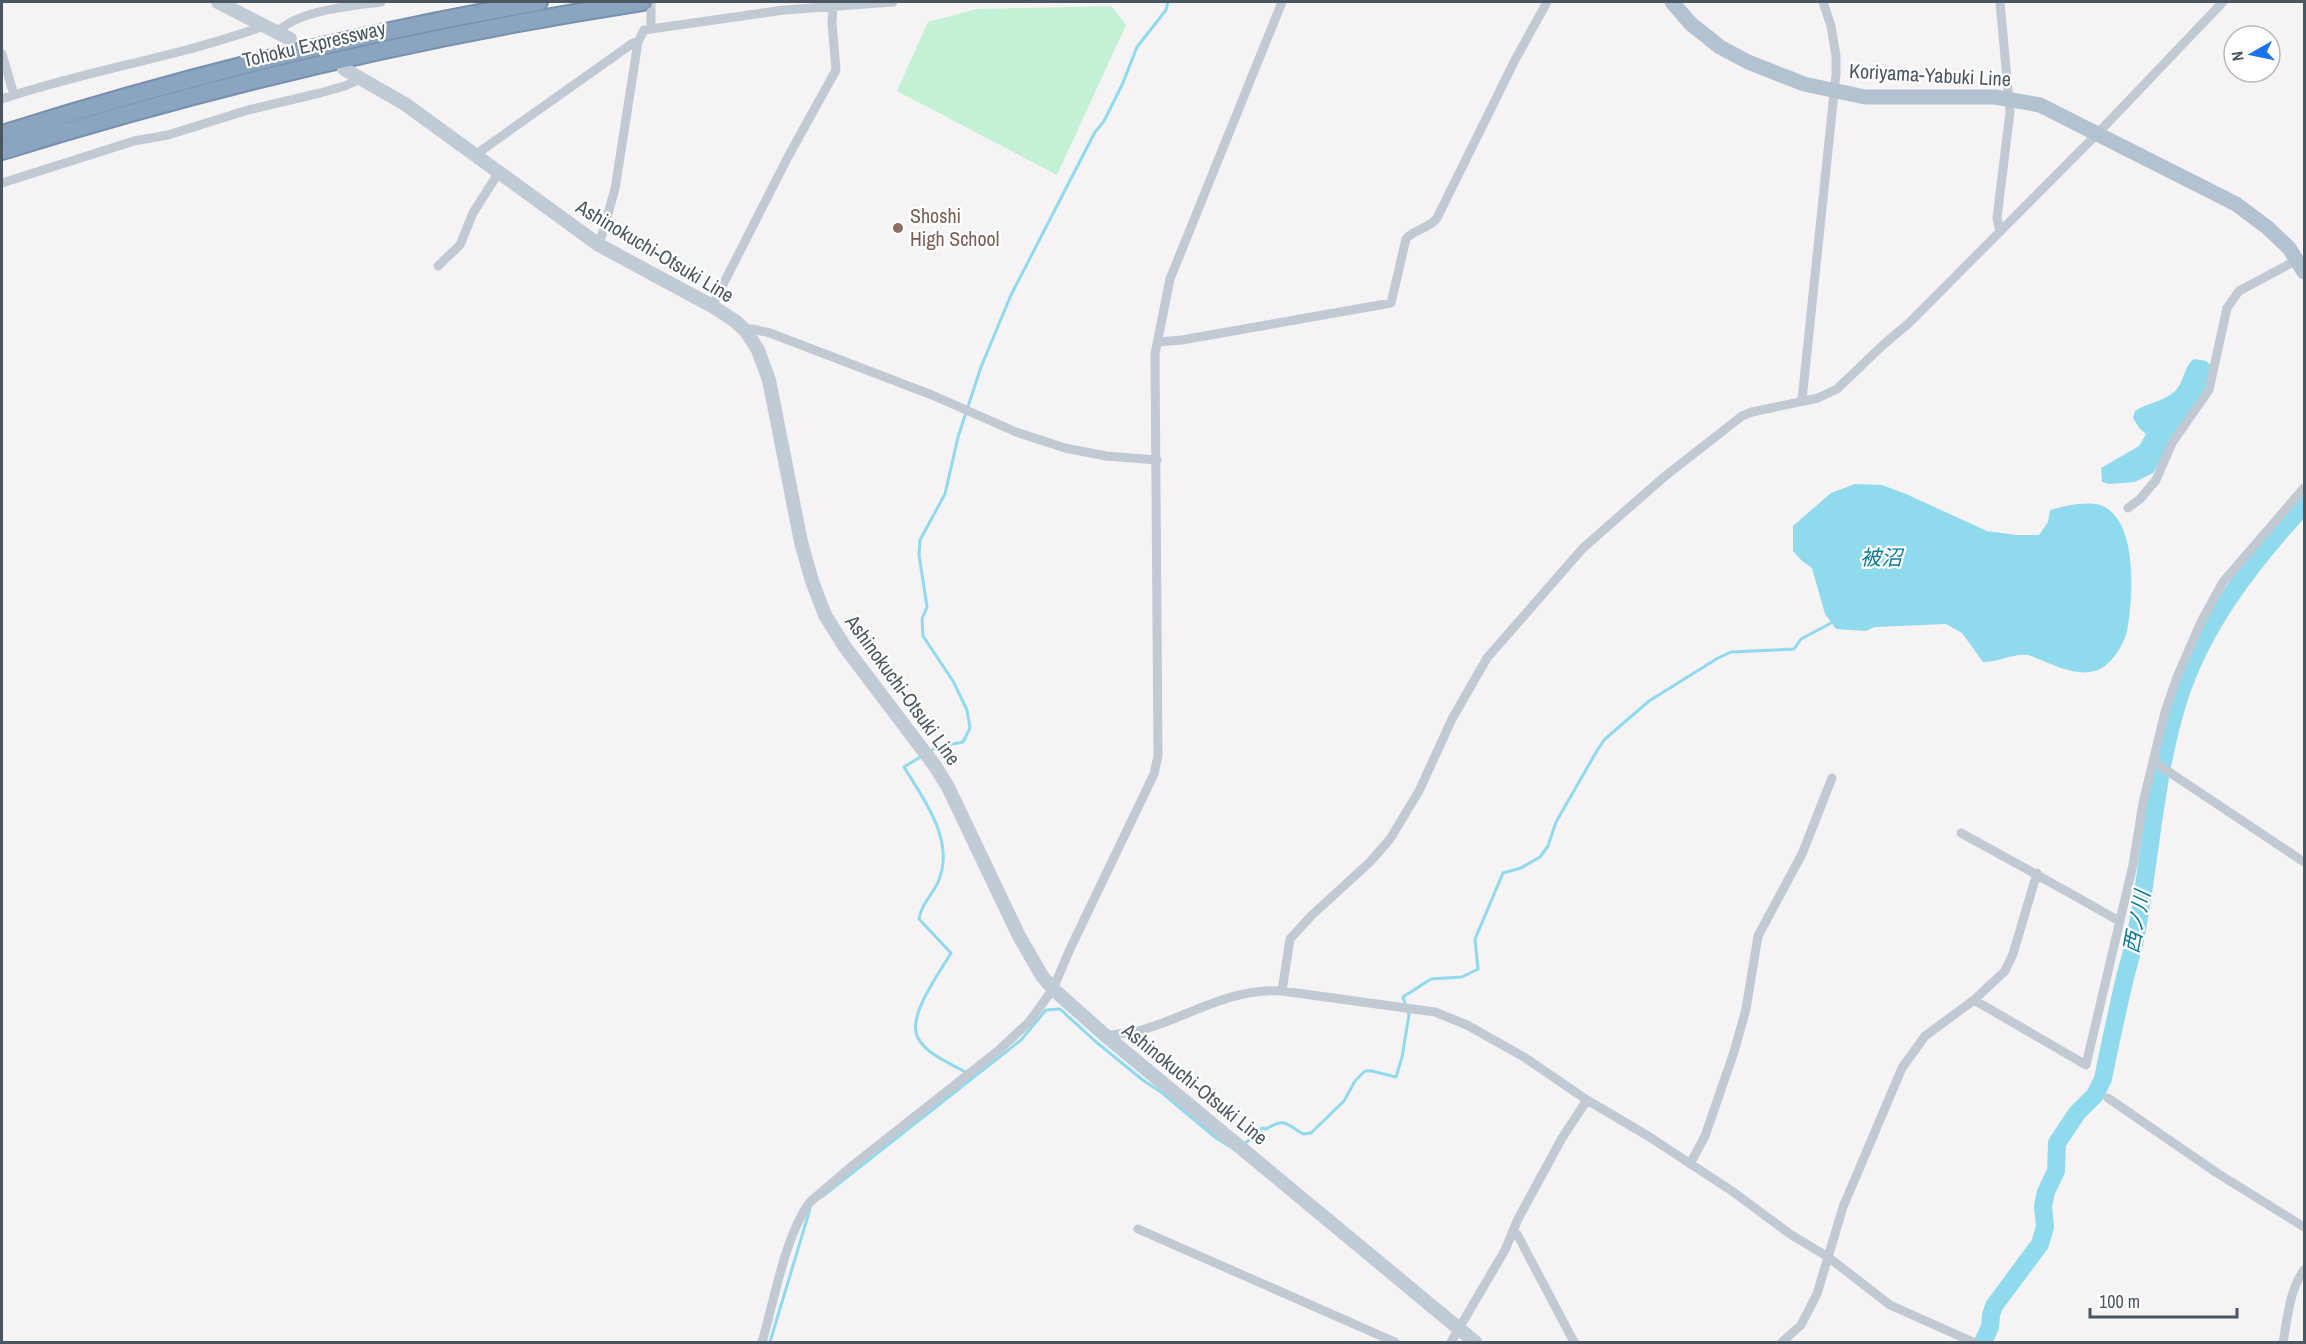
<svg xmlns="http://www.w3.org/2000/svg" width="2306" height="1344" viewBox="0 0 2306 1344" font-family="'Archivo Narrow','Noto Sans JP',sans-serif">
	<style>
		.green { fill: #c3f1d5 }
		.water { fill: #90daee }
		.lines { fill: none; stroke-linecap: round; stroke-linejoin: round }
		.stream { stroke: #90daee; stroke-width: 3 }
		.river { stroke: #90daee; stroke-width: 18 }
		.street-tunnel { stroke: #caccce; stroke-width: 9; stroke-dasharray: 9 4.5; stroke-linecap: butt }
		.highway-casing { stroke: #7690ad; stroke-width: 20 }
		.street { stroke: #c1cad2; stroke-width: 9 }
		.secondary { stroke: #c1cbd6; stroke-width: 14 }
		.primary { stroke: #b3c2d1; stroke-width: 15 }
		.highway { stroke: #8ba5c1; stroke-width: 16 }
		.education-dot { fill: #8d6e63; stroke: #fff; stroke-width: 2 }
		.labels { text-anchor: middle; stroke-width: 4.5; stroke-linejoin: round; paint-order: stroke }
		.street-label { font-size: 20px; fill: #4a5661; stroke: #fff }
		.education-label { font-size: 20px; fill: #785e54; stroke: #fff; text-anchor: start }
		.water-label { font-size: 21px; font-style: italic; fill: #0c7c9b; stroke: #fff }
	</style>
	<rect width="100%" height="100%" fill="#f5f3f3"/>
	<path class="green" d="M1111,6L1126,25L1057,175L897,91L928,22L977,9Z"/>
	<path class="water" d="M2194,359L2206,361L2212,366L2210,380L2153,473L2135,482L2109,484L2102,482L2101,468L2139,446L2146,434L2140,429L2133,418L2135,411C2147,403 2163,402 2174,392C2185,382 2183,367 2194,359Z
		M1855,484L1882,485L1906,494L1987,531L2016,535H2039L2048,522L2050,510C2066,506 2084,501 2100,505C2139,518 2133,600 2127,631C2124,645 2111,665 2098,670C2079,677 2058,667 2041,660C2036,659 2033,656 2028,655C2013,653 1999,662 1983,662L1962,633L1946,624L1875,627L1866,631L1836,629L1825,614L1812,568L1802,561L1793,551V526L1831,493Z"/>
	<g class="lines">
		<path class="stream" d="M930,751L937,747L963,742L970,728L967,710L953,681L923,636L922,619L927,607L919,555L920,540L945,494L958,437L981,367L1011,295L1095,132L1104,121L1122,85L1137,47L1166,10L1168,2
			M922,756L904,767C924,800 956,841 938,882C932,896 922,902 919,919L951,953C940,972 906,1017 918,1038C927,1055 952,1064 967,1073
			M1243,1144L1253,1138L1262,1128L1266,1129C1286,1117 1286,1124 1303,1134L1311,1133L1344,1101L1355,1081L1365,1071H1372L1396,1077L1402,1057L1409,1015L1403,997L1431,979L1462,977L1478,969L1475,939L1503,873L1521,868L1540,857L1548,846L1556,822L1598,749L1605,739L1649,701L1718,658L1731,652L1794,649L1801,639L1833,622
			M823,1196L1021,1040L1046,1010L1060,1009L1095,1041L1144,1081L1161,1092L1216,1138L1234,1149
			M770,1342L810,1209"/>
		<path class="river" d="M1983,1342L1990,1327L1991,1315L1994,1306L2040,1244L2045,1227L2043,1206L2046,1192L2056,1171L2057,1143L2077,1113L2095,1095L2103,1079C2109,1048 2116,1017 2123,986C2127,967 2134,948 2137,929C2151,853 2155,775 2178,701C2202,625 2251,563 2304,505"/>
		<path class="street-tunnel" d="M651,12V2"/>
		<defs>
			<path id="highway" d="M2,134C180,78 355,34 539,2
				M2,151C214,85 422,36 642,2"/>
		</defs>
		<use href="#highway" class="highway-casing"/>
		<path class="street" d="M2000,2L2010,112L1997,218L2000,232
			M651,28V12
			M277,33C296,10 353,6 381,2
			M2,54L14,95
			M2,99C88,70 179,57 264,26
			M475,155L633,43L638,42
			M2,183L134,141L168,135L248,110L320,93L345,86L360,79
			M599,245L615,189L638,42L644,30L784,10L893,2
			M438,266L460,245L473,213L499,172
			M712,306L789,155L836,70L832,23L833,5
			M746,331L752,329L770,333L932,395L1016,432L1065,448L1106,456L1157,460
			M1158,342L1182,340L1391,303L1406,239C1414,229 1429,229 1437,218L1515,60L1547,2
			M1802,400L1836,74V56L1831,26L1823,2
			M2128,508L2140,499L2156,480L2172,443L2209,390L2227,308L2239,291L2297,260
			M2154,762L2304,862
			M1961,833C2014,862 2067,891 2119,921
			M1282,991L1290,939L1312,915L1370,862L1390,839L1419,791L1452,719L1487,658L1583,548L1664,477L1742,416L1752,412L1818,398L1837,389L1883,345L1909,323L2098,133L2223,2
			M1974,1000L2086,1065L2133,865L2143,803L2165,712L2177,677L2201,622L2223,582L2304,488
			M1106,1036C1116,1034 1128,1033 1138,1031C1187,1018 1230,987 1282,991L1435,1012L1467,1025L1524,1057L1587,1100L1648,1136L1732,1191L1790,1234L1828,1257L1890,1305L1973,1342
			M2108,1098L2217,1173L2304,1227
			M1690,1164L1705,1136L1734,1052L1746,1009L1758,936L1802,854L1832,778
			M1138,1229L1395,1342
			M1513,1230L1518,1236L1574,1342
			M762,1342C774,1302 785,1235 810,1202L852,1166L999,1050L1029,1022L1053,989L1070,949L1154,774L1158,756L1155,354L1170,279L1282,2
			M1451,1342L1505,1250L1518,1219L1562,1138L1587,1100
			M1782,1342L1801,1325L1817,1294L1843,1207L1902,1068L1925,1036L1974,1000L2005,971L2013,954L2037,873
			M2283,1342C2288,1317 2289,1291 2304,1270"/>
		<path class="secondary" d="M218,2L290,39
			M344,69L405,104L599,245L712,306L735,321L746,331L758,350L769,380L801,542L812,581L825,615L845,647L935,766L948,787L1019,936L1042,976L1053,989L1106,1036L1475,1342"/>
		<path class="primary" d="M1672,2L1691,24L1720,47L1748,62L1804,84L1865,97H1995L2040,105L2236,204L2268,228L2289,248L2304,272"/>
		<use href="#highway" class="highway"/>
	</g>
	<circle class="education-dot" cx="898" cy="228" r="6"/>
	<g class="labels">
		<g class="street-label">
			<text transform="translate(314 44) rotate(-13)" y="7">Tohoku Expressway</text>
			<text transform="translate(1930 75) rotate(3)" y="7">Koriyama-Yabuki Line</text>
			<text transform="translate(655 251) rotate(31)" y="7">Ashinokuchi-Otsuki Line</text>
			<text transform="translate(903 690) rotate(54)" y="7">Ashinokuchi-Otsuki Line</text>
			<text transform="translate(1195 1084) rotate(39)" y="7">Ashinokuchi-Otsuki Line</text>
		</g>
		<g class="education-label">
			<text x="910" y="223">Shoshi<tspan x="910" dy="23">High School</tspan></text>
		</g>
		<g class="water-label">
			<text x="1881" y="565">被沼</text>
			<text transform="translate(2137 922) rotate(-79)" y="7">西ノ川</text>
		</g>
	</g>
	<rect width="2306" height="1344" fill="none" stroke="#4a5661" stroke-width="6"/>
	<g transform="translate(2252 54) rotate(261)"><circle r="28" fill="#ffffff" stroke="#b7bbc0" stroke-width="1.5"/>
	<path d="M0-4.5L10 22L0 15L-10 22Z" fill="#1a73e8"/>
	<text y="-9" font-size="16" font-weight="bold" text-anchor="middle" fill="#4a5661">N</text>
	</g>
	<path d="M2090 1308v9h147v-9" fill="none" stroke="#4a5661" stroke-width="3"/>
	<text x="2099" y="1308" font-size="18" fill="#4a5661" stroke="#ffffff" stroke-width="4.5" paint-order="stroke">100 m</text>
</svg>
